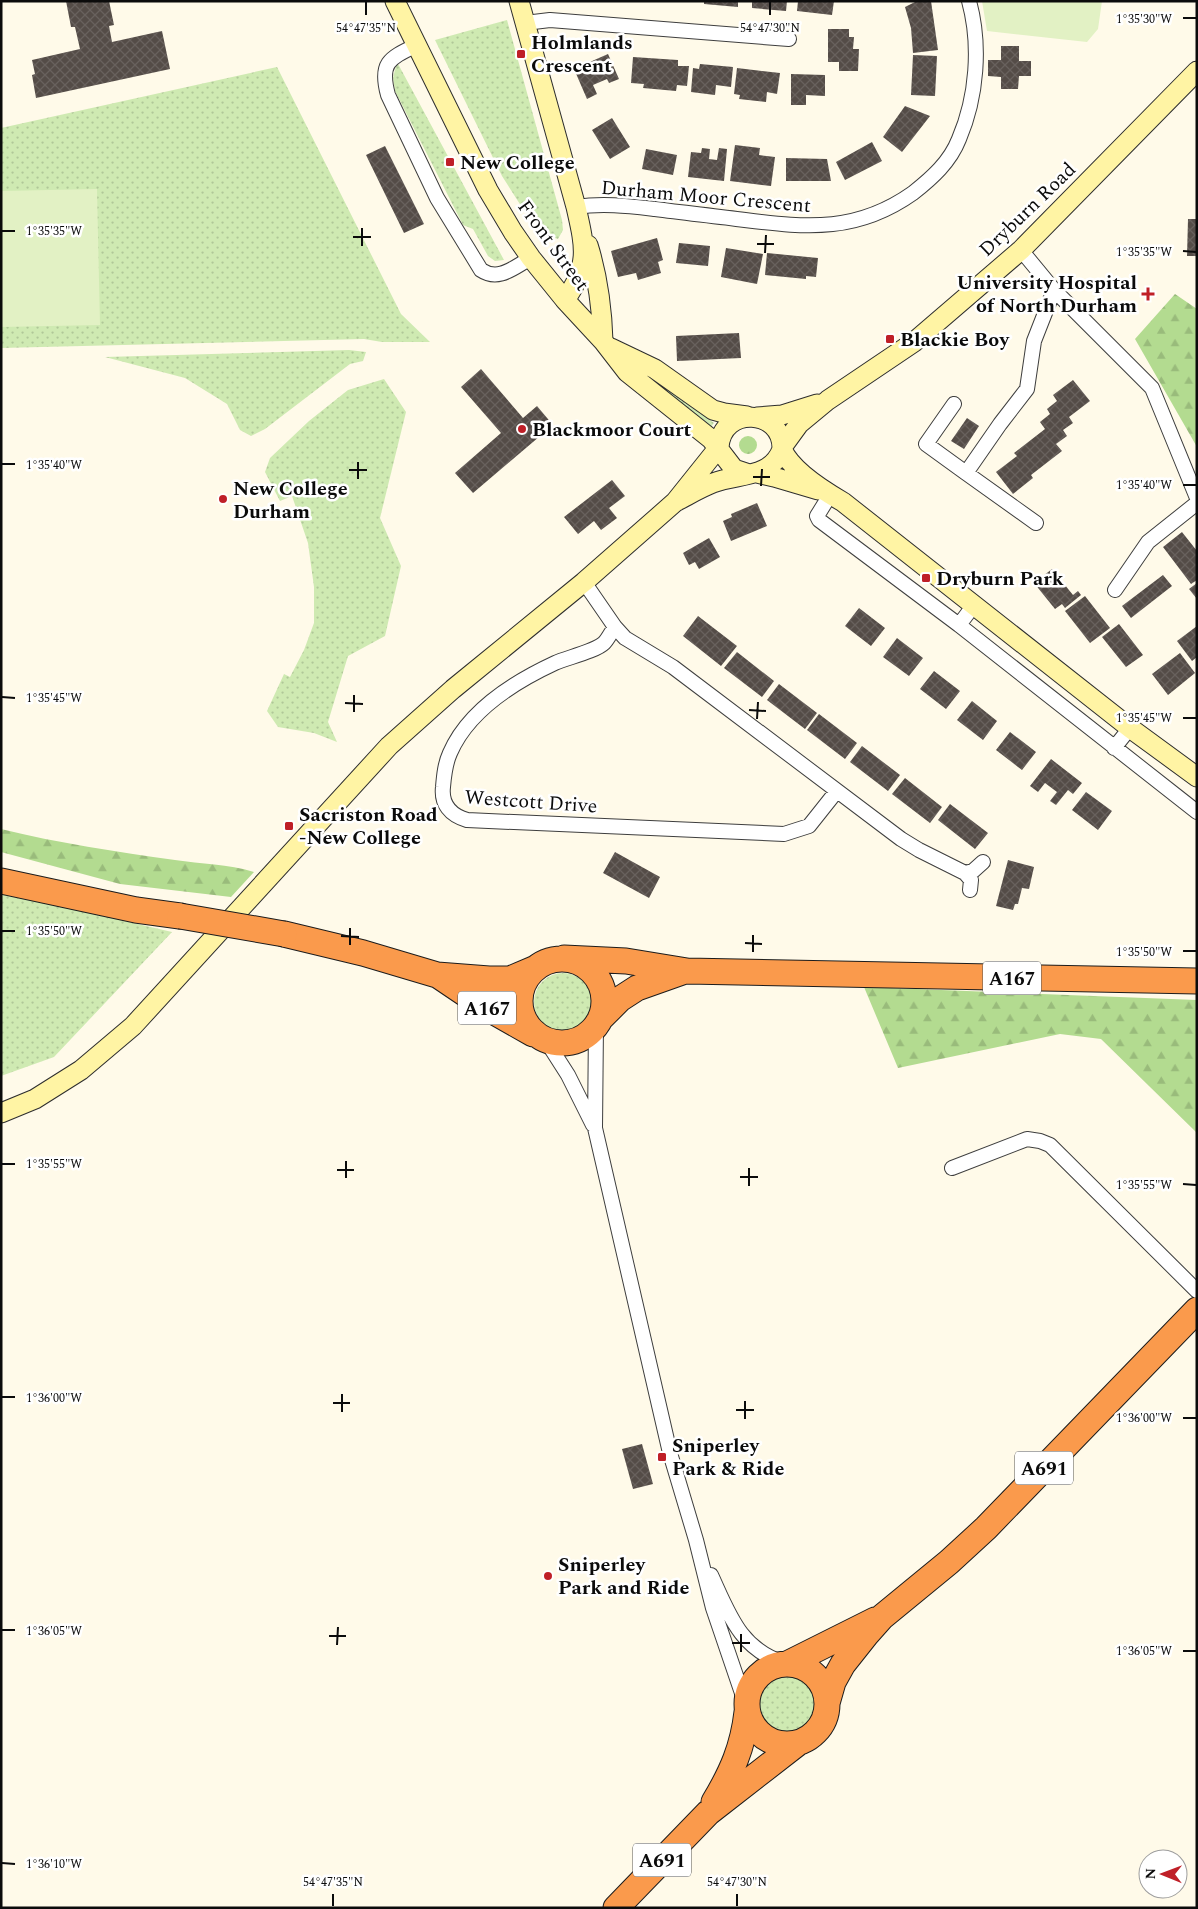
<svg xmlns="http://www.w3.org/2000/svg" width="1198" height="1909" viewBox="0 0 1198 1909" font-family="Spectral,serif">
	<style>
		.green { fill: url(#green-dots) }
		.forest { fill: url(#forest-firs) }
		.pitch { fill: #e2f1c4 }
		.building { fill: url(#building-cross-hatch) }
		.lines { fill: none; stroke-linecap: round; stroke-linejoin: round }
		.street-casing { stroke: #3e3e3e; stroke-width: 16 }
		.secondary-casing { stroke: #2d2d2d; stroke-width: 21 }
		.highway-casing { stroke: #1c1c1c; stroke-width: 27 }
		.street { stroke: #fff; stroke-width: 14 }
		.secondary { stroke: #fff4a4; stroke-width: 19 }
		.highway { stroke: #fa9a4c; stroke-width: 25 }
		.highway-bridge-casing { stroke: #1c1c1c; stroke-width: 27; stroke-linecap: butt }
		.highway-bridge { stroke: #fa9a4c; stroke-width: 25 }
		.ticks { fill: none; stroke: #0b0b0b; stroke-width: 2 }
		.poi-dot { fill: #bf1f27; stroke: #fff; stroke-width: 2 }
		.labels { text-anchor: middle; stroke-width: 5; stroke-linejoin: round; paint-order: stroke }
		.shield { fill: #fff; stroke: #545454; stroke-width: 1 }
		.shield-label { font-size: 19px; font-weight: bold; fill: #0b0b0b }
		.poi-label { font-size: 20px; font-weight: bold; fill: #0b0b0b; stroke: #fff; text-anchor: start }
		.street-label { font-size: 20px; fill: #0b0b0b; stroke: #fff }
		.ticks-label { font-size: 12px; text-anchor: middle; fill: #0b0b0b; stroke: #fff; stroke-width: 5; stroke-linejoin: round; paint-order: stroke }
	</style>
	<defs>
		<pattern id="green-dots" width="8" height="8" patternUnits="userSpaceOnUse" patternTransform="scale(1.25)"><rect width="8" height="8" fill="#cfeab2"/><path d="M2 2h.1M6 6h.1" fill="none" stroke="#b0c798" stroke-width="1.8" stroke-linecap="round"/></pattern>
		<pattern id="forest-firs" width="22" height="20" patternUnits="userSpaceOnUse" patternTransform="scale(1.25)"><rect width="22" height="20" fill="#b3db90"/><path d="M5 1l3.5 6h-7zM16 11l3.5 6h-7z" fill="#99bb7b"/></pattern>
		<pattern id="building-cross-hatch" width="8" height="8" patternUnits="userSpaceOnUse" patternTransform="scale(1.25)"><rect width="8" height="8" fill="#544c47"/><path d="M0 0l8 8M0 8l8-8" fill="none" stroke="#68615d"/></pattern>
	</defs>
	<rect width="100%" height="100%" fill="#fffae9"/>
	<path class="green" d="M507,20L562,220L563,230L558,239L546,235L523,209L502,176L435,40Z
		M397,62L504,260L495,261L488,256L473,229L463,225L395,91L393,78Z
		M277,67L401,314L430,342H382L364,339L1,348V128Z
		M349,350L366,352L363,361L350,364L265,429L251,436L240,430L227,404L185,378L105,357Z
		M643,371L714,423L710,428L640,376Z
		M384,379L406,412L380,518L401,566L385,636L348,656L328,722L337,742L314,733L278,727L267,711L284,674L290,677L304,650L314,623V587L308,543L292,496L280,501L265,472L270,458L309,421L348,390Z
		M1,892L172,932L54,1057L1,1076Z
		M534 1002a29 29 0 1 1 58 0a29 29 0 1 1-58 0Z
		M757 1703a29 29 0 1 1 58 0a29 29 0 1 1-58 0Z"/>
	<path class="forest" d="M1175,294L1197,309V447L1135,339Z
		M739 445a9 9 0 1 1 18 0a9 9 0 1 1-18 0Z
		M1,829C58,843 117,852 175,860C201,864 228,864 254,872L231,897L120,884L1,852Z
		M864,987L1197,1000V1133L1101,1039L1060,1034L898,1068Z"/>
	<path class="pitch" d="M982,1H1102L1098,29L1087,42L987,31Z
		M97,189L100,325L1,327V191Z"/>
	<path class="building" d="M66,1H109L114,25L109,26L112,42L162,31L170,69L36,98L32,75L35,74L32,60L80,49L75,27H71Z
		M704,1H738V7L704,4Z
		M752,1H787L786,11L752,8Z
		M798,1H834L832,15L797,11Z
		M917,1H931L938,50L913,53L911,28L905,7Z
		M828,29H849V37H854L853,49H859L858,71H839V62H828Z
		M1001,46H1019V61H1031V76H1019L1018,89H1001V77L988,76V60H1001Z
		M608,54L619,79L609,83L607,79L593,85L597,94L587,99L574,69Z
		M913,55L937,56L935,96L911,95Z
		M633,57L678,60V66H689L687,86L677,85L676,91L643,88L644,84L631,83Z
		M700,64L733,67L731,87L716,85L715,95L691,92L693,68L699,69Z
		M737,68L780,73L777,94L767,92L766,102L739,99L740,95L734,94Z
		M791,74L825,75V96L806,95V105H791Z
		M905,106L930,116L902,152L883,137Z
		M612,118L630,147L610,159L592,130Z
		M872,142L882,161L845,180L836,162Z
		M735,145L760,148L759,155L775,157L771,186L730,181Z
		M385,146L424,224L404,233L366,155Z
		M702,148L710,149L709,159L717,160L719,148L727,149L724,181L688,177L691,152L701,153Z
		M646,149L677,155L673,175L642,169Z
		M786,158L827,159L831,181H786Z
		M1188,219H1197V256H1187Z
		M657,238L663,260L658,262L661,273L638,280L636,273L618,277L611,251Z
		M679,243L710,246L708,266L676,263Z
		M726,248L763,254L757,284L721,277Z
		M767,253L818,258L816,277L806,276V279L765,275Z
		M739,333L741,358L677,361L676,336Z
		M481,369L523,418L537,406L553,425L473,493L455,473L501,433L461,387Z
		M1073,380L1090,401L1069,417L1073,423L1063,430L1067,436L1056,444L1062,451L1031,475L1033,478L1013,494L996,472L1017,456L1014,453L1045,429L1040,422L1050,414L1047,409L1057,401L1053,395Z
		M967,418L979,426L964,449L951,441Z
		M612,480L625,496L609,508L617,518L601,530L594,521L578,534L564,517Z
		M757,503L767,526L731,541L723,521L732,517L731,514Z
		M1182,532L1197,551V580L1191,584L1163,547Z
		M709,538L720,557L699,569L695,562L689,565L683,553Z
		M1052,569L1073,595L1078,591L1081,595L1065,608L1062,604L1055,609L1034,583Z
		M1163,575L1172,586L1131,618L1122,606Z
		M1197,583V599L1189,589Z
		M1085,596L1110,628L1090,643L1065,611Z
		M859,608L885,628L871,646L845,626Z
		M698,616L737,646L721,666L683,636Z
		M1119,624L1143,655L1126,667L1102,637Z
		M1197,626V657L1192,661L1177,641Z
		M897,638L923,658L909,676L883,657Z
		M737,652L774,681L762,697L724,668Z
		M1180,653L1195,673L1168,695L1152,674Z
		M934,671L960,691L946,709L920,689Z
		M779,684L817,713L805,729L767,700Z
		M972,701L997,721L983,740L957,720Z
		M819,714L857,743L845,759L807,730Z
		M1010,732L1036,752L1022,770L996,750Z
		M862,746L900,775L888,791L850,762Z
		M1051,759L1082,783L1073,794L1068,790L1056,805L1050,801L1057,792L1045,783L1038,792L1030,786Z
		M905,778L942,807L930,823L892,794Z
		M1086,792L1112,811L1098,830L1072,810Z
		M950,804L988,833L975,849L938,820Z
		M615,852L660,877L649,898L603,873Z
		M1008,860L1034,867L1029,889L1022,888L1018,904H1015L1013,910L996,906Z
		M642,1444L653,1484L633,1489L622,1449Z"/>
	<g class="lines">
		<defs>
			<path id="street" d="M525,23L550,20L789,39
				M417,45C390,58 379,62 388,95L437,198L481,270C499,282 514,267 531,258
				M576,207C603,203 628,206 655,209C685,213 715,216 745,220C809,228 858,232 913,193C932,178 950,162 959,139C977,97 981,45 969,1
				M1021,250L1054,290L1152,388L1197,498
				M954,404L926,444L966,473L1000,424L1027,389L1034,341L1054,290
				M966,473L1036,523
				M830,495L817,516L819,520L959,625L1197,812
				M584,582L615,627L625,638L673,667L901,839L919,850L965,873L971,880L970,890
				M1115,590L1148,542L1197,503
				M959,625L974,605
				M615,627C611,632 608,639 604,643C596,651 566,658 555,663C514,682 468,711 450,753C445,764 444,775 443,787C441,804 450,815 467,820L784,834L809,826L836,792
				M1114,748L1130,728
				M965,873L973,871L983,862
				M596,1025L595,1128L670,1453L696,1540L713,1608L746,1705
				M545,1039L568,1075L593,1125
				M952,1168L1027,1139L1040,1141L1050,1145L1197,1291
				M711,1575C729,1614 740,1649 784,1663"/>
			<path id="secondary" d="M395,1L488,190L513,232L531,258L565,300L603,341L627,372L711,439L734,469L749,474
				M519,1L576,207C585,247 590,265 565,300
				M588,245C598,277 602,308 603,341
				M611,348L655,369L713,410L724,413L747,416
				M757,417L782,415L817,404
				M783,446L799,424L828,400L914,342L1021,250L1197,71
				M782,449C791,470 824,491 843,502L1130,728L1197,777
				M757,473L774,477L818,490
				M1,1113L35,1099L81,1070L133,1026L389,746L453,689L584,582L675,502L719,447C722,405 783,409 782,449C771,479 739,473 713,483C700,488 687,496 675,502"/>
			<path id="highway" d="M1,881L136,910L180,916
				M284,934L363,953L437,975L489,979H510L536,968
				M564,958L626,961L687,971L1197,981
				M520 1001a42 42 0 1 1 84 0a42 42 0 1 1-84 0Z
				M439,976L482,1005L533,1034
				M600,1019L620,999L637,988L685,971
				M789,1663L875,1620
				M747 1704a40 40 0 1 1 80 0a40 40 0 1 1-80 0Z
				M827,1703L833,1682L843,1664L866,1635L882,1617L949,1562L986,1528L1197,1310
				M714,1802C732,1772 743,1747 747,1712
				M616,1908L708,1813L798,1743"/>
		</defs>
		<use href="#street" class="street-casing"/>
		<use href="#secondary" class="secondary-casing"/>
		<use href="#highway" class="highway-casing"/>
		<use href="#street" class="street"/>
		<use href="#secondary" class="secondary"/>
		<use href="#highway" class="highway"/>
		<defs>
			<path id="highway-bridge" d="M180,916L284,934"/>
		</defs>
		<use href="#highway-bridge" class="highway-bridge-casing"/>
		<use href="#highway-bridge" class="highway-bridge"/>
	</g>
	<path class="ticks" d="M366,15V2M770,15V2M1183,18H1196M2,231H15M353,237H371M757,244H774M362,246V228M1183,251L1196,252M765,253L766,235M2,464H15M349,470H367M753,477H770M358,479V462M1183,485H1196M761,486L762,469M2,697L15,698M345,703L363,704M749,710L766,711M354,712V695M1183,718H1196M757,719L758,702M2,931H15M341,936L359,937M745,943L762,944M350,945V928M1183,951H1196M753,952V935M2,1164H15M337,1170H354M740,1177H758M346,1178V1161M1183,1184L1196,1185M749,1186V1168M2,1397H15M333,1403H350M736,1410H754M342,1412V1394M1183,1418H1196M745,1419V1401M2,1630H15M329,1636H346M732,1643H750M337,1645L338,1627M1183,1651H1196M741,1652V1634M2,1863L15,1864M333,1906V1894M737,1906V1894"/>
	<g class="poi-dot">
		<rect x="516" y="49" width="10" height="10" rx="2.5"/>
		<rect x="445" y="157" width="10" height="10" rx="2.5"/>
		<path d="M1145.5 286.5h5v5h5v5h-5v5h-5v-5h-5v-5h5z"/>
		<rect x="885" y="334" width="10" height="10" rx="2.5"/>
		<circle cx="522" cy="429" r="5"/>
		<circle cx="223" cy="499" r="5"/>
		<rect x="921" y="573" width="10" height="10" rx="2.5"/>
		<rect x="284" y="821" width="10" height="10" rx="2.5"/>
		<rect x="657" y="1452" width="10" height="10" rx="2.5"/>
		<circle cx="548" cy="1576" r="5"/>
	</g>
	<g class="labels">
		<g class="shield">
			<rect x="983" y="961.5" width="58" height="33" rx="4"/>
			<rect x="458" y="991.5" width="58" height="33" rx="4"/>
			<rect x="1015" y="1451.5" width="58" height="33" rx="4"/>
			<rect x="633" y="1843.5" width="58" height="33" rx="4"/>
		</g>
		<g class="shield-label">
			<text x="1012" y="985">A167</text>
			<text x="487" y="1015">A167</text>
			<text x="1044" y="1475">A691</text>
			<text x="662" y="1867">A691</text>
		</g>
		<g class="poi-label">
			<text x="531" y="49">Holmlands<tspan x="531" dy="23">Crescent</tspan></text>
			<text x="460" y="169">New College</text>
			<text x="1137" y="289" text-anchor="end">University Hospital<tspan x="1137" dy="23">of North Durham</tspan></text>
			<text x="900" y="346">Blackie Boy</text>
			<text x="532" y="436">Blackmoor Court</text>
			<text x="233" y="495">New College<tspan x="233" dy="23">Durham</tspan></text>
			<text x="936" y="585">Dryburn Park</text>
			<text x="299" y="821">Sacriston Road<tspan x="299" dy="23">-New College</tspan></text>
			<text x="672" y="1452">Sniperley<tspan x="672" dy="23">Park &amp; Ride</tspan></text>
			<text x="558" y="1571">Sniperley<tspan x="558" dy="23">Park and Ride</tspan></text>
		</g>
		<g class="street-label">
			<text transform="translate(706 196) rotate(5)" y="7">Durham Moor Crescent</text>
			<text transform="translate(1027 209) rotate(-44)" y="7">Dryburn Road</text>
			<text transform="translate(554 245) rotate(54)" y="7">Front Street</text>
			<text transform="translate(531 801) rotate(4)" y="7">Westcott Drive</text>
		</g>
	</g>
	<g class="ticks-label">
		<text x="1144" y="23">1°35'30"W</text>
		<text x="366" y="32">54°47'35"N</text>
		<text x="770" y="32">54°47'30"N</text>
		<text x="54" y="235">1°35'35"W</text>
		<text x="1144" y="256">1°35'35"W</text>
		<text x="54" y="469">1°35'40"W</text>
		<text x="1144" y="489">1°35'40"W</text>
		<text x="54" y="702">1°35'45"W</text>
		<text x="1144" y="722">1°35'45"W</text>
		<text x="54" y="935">1°35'50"W</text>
		<text x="1144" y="956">1°35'50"W</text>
		<text x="54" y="1168">1°35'55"W</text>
		<text x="1144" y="1189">1°35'55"W</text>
		<text x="54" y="1402">1°36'00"W</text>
		<text x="1144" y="1422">1°36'00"W</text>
		<text x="54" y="1635">1°36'05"W</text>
		<text x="1144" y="1655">1°36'05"W</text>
		<text x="54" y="1868">1°36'10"W</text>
		<text x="333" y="1886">54°47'35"N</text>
		<text x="737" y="1886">54°47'30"N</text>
	</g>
	<rect width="1198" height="1909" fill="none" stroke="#0b0b0b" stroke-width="5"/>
	<g transform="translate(1163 1874) rotate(271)"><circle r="24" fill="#ffffff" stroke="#9d9d9d"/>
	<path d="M0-4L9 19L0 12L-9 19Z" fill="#bf1f27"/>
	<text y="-8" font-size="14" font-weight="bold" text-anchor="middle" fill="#0b0b0b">N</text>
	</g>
</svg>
